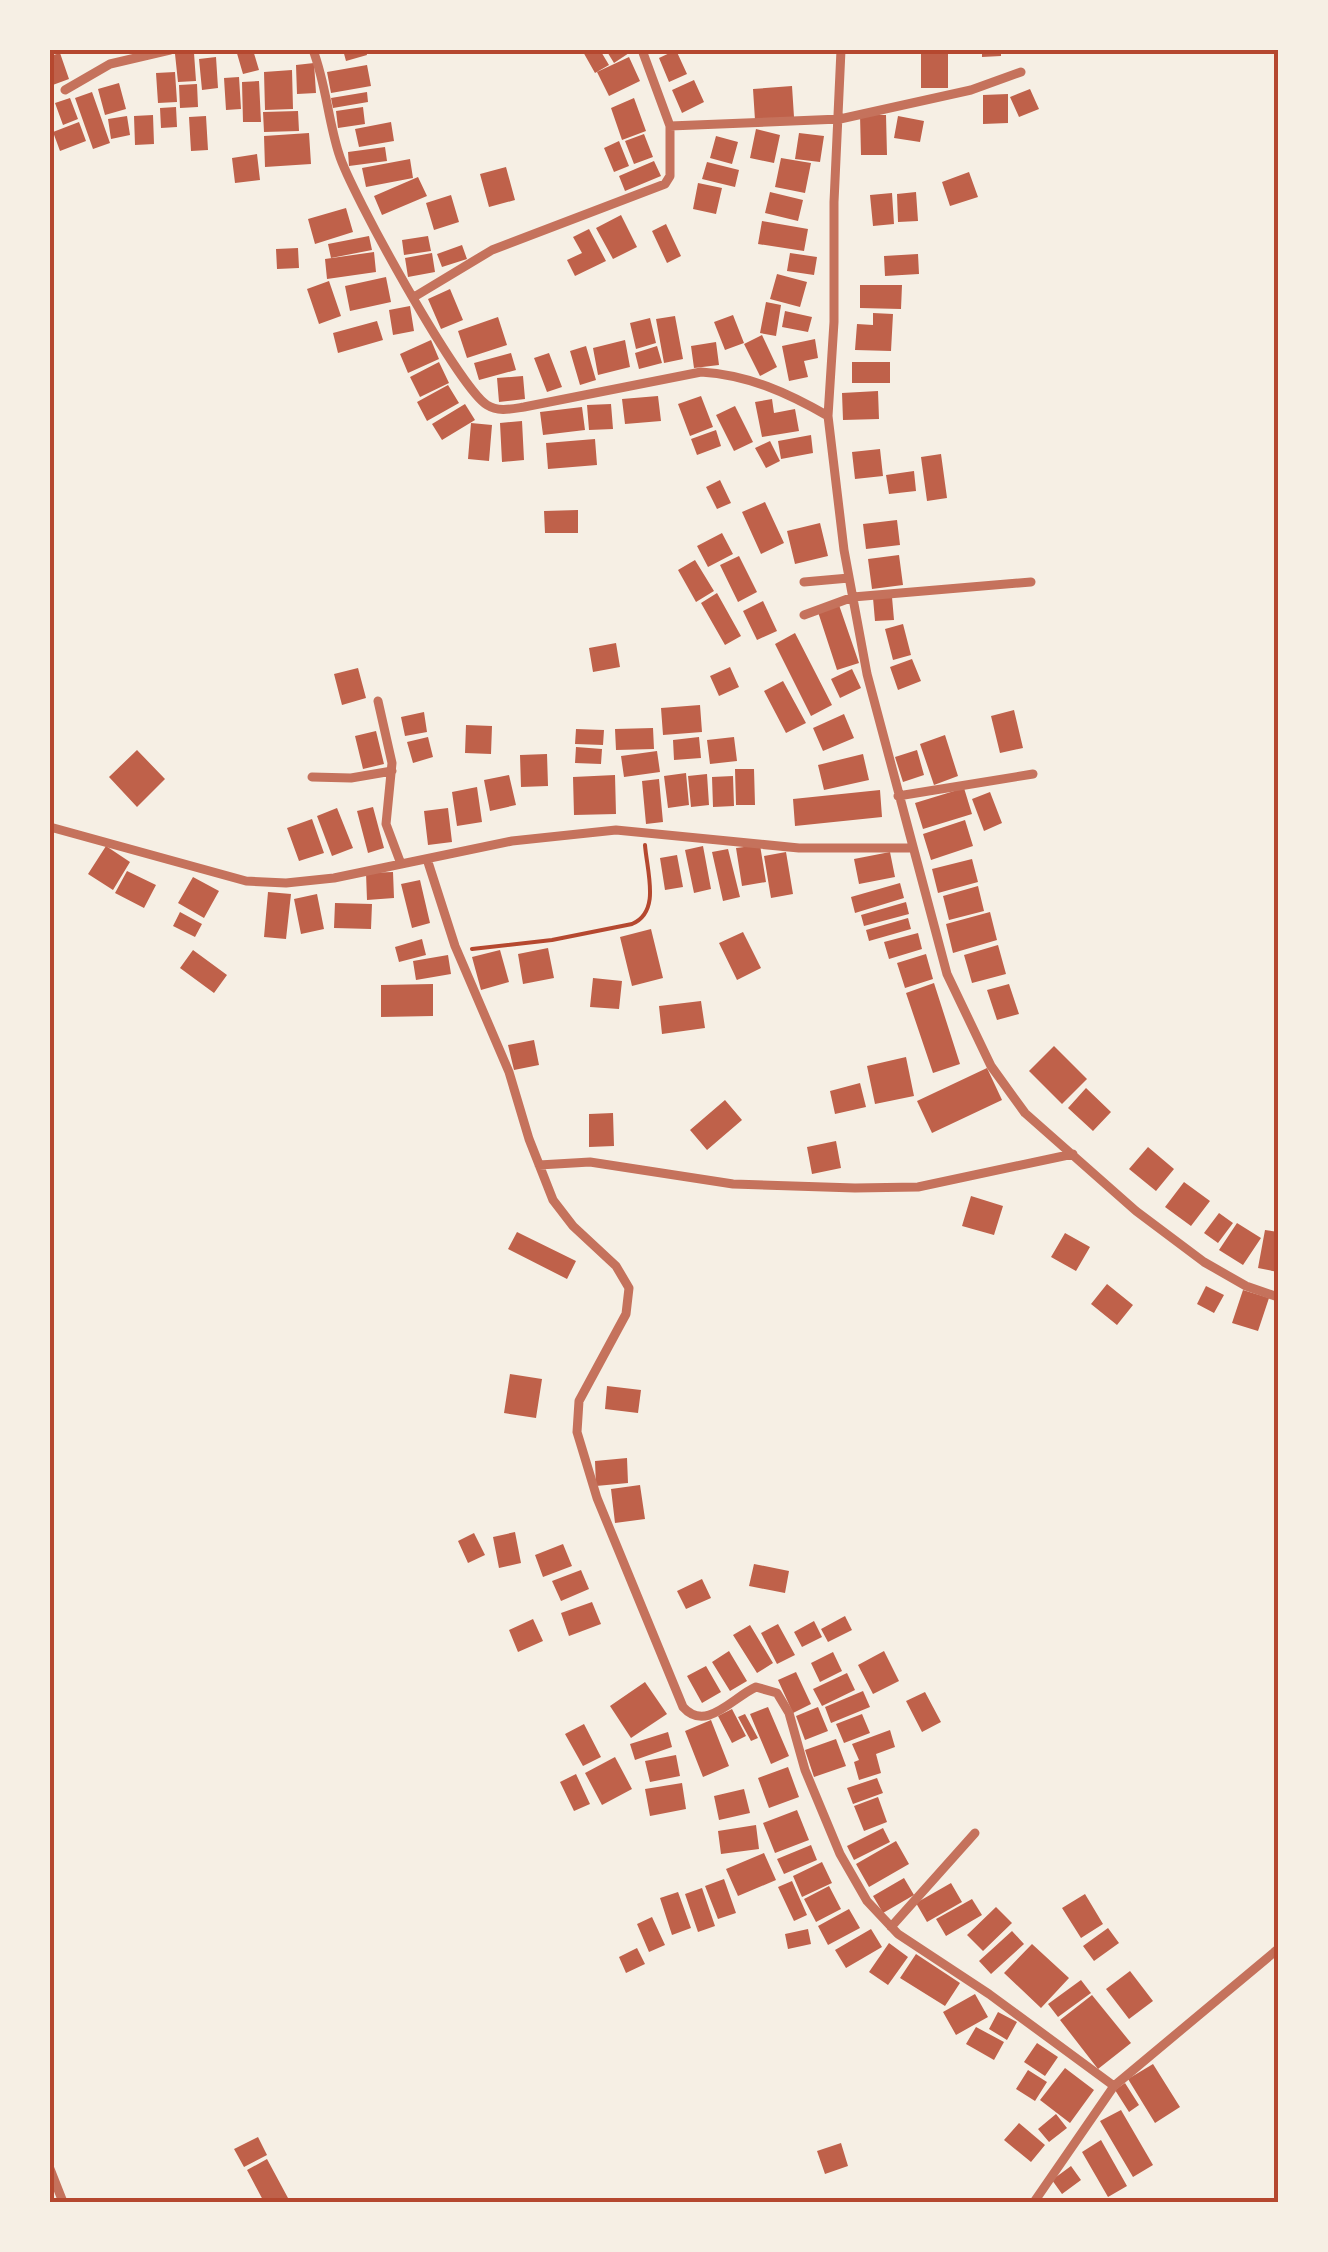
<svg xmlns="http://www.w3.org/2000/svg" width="1328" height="2252" viewBox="0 0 1328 2252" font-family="Ubuntu,sans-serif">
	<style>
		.building { fill: #bf614a }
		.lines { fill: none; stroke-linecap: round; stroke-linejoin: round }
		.path { stroke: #b5482f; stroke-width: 4 }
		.minor { stroke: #c5725c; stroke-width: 9 }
		.neatline { fill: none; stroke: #b5482f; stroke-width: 4 }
	</style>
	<rect width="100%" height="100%" fill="#f6efe4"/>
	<path class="building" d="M236,50H253L259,70L243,74Z
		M343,50H366L367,55L346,61Z
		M582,50H600L609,65L595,73Z
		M606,50H627L629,53L614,63Z
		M676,50L687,74L669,82L659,58Z
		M921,50L948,51V88H921Z
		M982,50H1001V56L982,57Z
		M60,53L69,79L50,86V56Z
		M194,53L196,81L178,82L175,54Z
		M216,57L218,88L202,90L199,59Z
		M629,57L640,81L609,96L597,72Z
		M314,63L316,93L297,94L296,65Z
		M367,65L371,86L331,93L327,72Z
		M292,70L293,109L265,110L264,72Z
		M175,72L177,102L158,103L156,73Z
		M239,77L241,109L226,110L224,78Z
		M694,80L704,102L682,113L672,90Z
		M259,81L261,122H243L242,82Z
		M119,83L126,109L105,115L98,89Z
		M197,84L198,107L180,108L179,85Z
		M792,86L794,117L755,120L753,89Z
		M1030,89L1039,109L1019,117L1010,97Z
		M92,92L110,143L93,149L75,98Z
		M367,92L368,102L333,108L331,98Z
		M1008,94V123L983,124V95Z
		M70,98L78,119L63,125L55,103Z
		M634,98L646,131L622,140L611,108Z
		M176,107L177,127L161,128L160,108Z
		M363,107L365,124L338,128L336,111Z
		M298,111L299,131L264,132L263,112Z
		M153,115L154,144L135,145L134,116Z
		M860,115H886L887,155H861Z
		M127,116L130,135L111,139L108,119Z
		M206,116L208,150L191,151L189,117Z
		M898,116L924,121L920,142L894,138Z
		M79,122L86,141L60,151L53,132Z
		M391,122L394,141L359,147L355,129Z
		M756,129L780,135L774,163L750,158Z
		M309,133L311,164L265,167L264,136Z
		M799,133L824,136L820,162L795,159Z
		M644,134L653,157L634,164L625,141Z
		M716,136L738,142L732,164L710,158Z
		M619,141L629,166L614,172L604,148Z
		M385,147L387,161L349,166L348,152Z
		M257,154L260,180L235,183L232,158Z
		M781,158L811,163L805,193L775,187Z
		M410,159L413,178L366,187L362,168Z
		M654,161L661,176L625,191L619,176Z
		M707,162L739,170L735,187L702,179Z
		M506,167L515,200L489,207L480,174Z
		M969,172L978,197L950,206L942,182Z
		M418,177L427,196L382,215L374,196Z
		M698,183L722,188L716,214L693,209Z
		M770,192L803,200L798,221L765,213Z
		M916,192L918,221L898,222L897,194Z
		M892,193L894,224L873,226L870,195Z
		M451,195L459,222L434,230L426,203Z
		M346,208L353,232L315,244L308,219Z
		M621,215L637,247L613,259L596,228Z
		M762,221L808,229L804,251L758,244Z
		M666,224L681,256L667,263L652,231Z
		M589,229L606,261L575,276L567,260L582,253L573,237Z
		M369,236L372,250L331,258L328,244Z
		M428,236L431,251L404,255L402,240Z
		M462,245L467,259L442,267L437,254Z
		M298,248L299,268L277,269L276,249Z
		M374,252L376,272L327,279L325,259Z
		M432,253L435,272L408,277L405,258Z
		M790,253L817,257L814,275L787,271Z
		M918,254L919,274L885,276L884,256Z
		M777,274L807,282L800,307L770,299Z
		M386,277L391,302L350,311L345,286Z
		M329,281L341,316L319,324L307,289Z
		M860,285H902L901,309L860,308Z
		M450,289L463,320L441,329L428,299Z
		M766,302L781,305L776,336L760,333Z
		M410,306L414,331L393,335L389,310Z
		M785,311L812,317L808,332L782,327Z
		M873,313L893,314L891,351L855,350L857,324L873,325Z
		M733,315L744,343L725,350L714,322Z
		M675,316L683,359L664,363L656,319Z
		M498,317L507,345L467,358L458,331Z
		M650,318L656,343L636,349L630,323Z
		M377,321L383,340L338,353L333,333Z
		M762,335L777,367L760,376L744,344Z
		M815,339L818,358L804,361L808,377L789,381L782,346Z
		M431,340L439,359L408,373L400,354Z
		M625,340L630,367L598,375L593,348Z
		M716,342L719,365L694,368L691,346Z
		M586,346L596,380L580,385L570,351Z
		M657,346L662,363L639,369L635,353Z
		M511,353L516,370L479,380L474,363Z
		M549,353L562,387L547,392L534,358Z
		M439,362L449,383L420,397L410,377Z
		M852,362H890V383H852Z
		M523,376L525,399L499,402L497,378Z
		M448,385L459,403L427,421L417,402Z
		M878,391L879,419L843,420L842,393Z
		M658,396L661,421L625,424L622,399Z
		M701,396L713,427L690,436L678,404Z
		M772,399L774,413L795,409L799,431L762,437L755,402Z
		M465,404L475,420L442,440L432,424Z
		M611,404L613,429L589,430L587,405Z
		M735,406L753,442L734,451L716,415Z
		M582,407L585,430L543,435L540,412Z
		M522,421L524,460L502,462L500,423Z
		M471,423L492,425L489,461L468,459Z
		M716,430L721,446L697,455L691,439Z
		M811,435L813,453L781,459L778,441Z
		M595,439L597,465L548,469L546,443Z
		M770,441L780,461L766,468L755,448Z
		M880,449L883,476L855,479L852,452Z
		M941,454L947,498L927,501L921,457Z
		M914,471L916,491L889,494L886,475Z
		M720,480L731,503L717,509L706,487Z
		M765,502L784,543L761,554L742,512Z
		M578,510V533H545L544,511Z
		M897,520L900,545L866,549L863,524Z
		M820,523L828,556L795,564L787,531Z
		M722,533L733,554L708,567L697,546Z
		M899,555L903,585L872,589L868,559Z
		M739,556L757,592L738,602L720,565Z
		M695,560L714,591L696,602L678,570Z
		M717,593L741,636L725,645L701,603Z
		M892,597L894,620L875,621L873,598Z
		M763,601L777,631L757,640L743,611Z
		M839,605L859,663L837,670L818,612Z
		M903,624L911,655L893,660L885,629Z
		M795,633L832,705L811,716L775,644Z
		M616,643L620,667L593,672L589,648Z
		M912,659L921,681L898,690L890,667Z
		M730,667L739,687L719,696L710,676Z
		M358,668L366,698L342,705L334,674Z
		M852,669L861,688L840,698L831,679Z
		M783,681L806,723L786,733L764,691Z
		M700,705L702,732L663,735L661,708Z
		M1014,710L1023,748L1000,753L991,716Z
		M424,712L427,732L405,736L401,717Z
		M844,714L854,738L823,751L813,728Z
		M466,725L492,726L491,754L465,753Z
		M653,728L654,749L616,750L615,729Z
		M576,729L604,730L603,745L575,744Z
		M376,731L384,764L363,769L355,736Z
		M945,735L958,776L934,785L920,744Z
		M428,737L433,757L413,763L407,742Z
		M699,737L701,758L674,760L673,740Z
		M734,737L737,761L710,764L707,740Z
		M576,747L602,749L601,764L575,763Z
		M137,750L165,779L137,807L109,777Z
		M917,750L924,775L903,782L895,757Z
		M657,751L660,772L624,777L621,756Z
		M547,754L548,786L521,787L520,755Z
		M863,754L869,780L824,790L818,765Z
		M735,769H754L755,805H736Z
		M686,773L689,805L668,808L664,776Z
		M707,774L709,805L691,807L688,776Z
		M509,775L516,805L490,811L484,780Z
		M615,775L616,814L574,815L573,777Z
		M733,776L734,806L713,807L712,777Z
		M659,779L663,822L646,824L642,781Z
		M477,787L482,822L457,826L452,792Z
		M964,788L972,814L923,829L915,803Z
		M880,790L882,817L795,826L793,799Z
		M990,792L1002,823L984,831L972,799Z
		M373,807L384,848L368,853L357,811Z
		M337,808L353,848L332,856L317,816Z
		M448,808L452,842L428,845L424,811Z
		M312,819L324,853L299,861L287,828Z
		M965,820L973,846L931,860L923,834Z
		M760,845L766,882L742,886L736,848Z
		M106,846L130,862L113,890L88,874Z
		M703,846L711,889L694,893L685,850Z
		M728,849L740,897L723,901L712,852Z
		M786,852L793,894L771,898L764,856Z
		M890,852L895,877L859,884L854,859Z
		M677,855L683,887L665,890L660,858Z
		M972,859L978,882L938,893L932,869Z
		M127,871L156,885L144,908L115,893Z
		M393,872L394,898L367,900L366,873Z
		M193,877L219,891L204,918L178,903Z
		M420,880L430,923L412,928L401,884Z
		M900,883L904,898L855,913L851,897Z
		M978,886L984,911L949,920L943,896Z
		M268,892L291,894L286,939L264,937Z
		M317,894L324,929L301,934L294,899Z
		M906,902L909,914L864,926L861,915Z
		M335,903L372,904L371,929L334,928Z
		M180,912L202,924L195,937L173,926Z
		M990,912L997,940L953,953L946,924Z
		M908,918L911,929L869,941L866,930Z
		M651,929L663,978L632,986L620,937Z
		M743,932L761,968L737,980L719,943Z
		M918,933L922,949L889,959L884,942Z
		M422,939L426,955L399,962L395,947Z
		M998,945L1006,974L972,983L964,955Z
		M548,948L554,978L523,984L518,954Z
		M193,950L227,975L214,993L180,968Z
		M500,950L509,982L481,990L472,957Z
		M926,954L933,979L905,988L897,963Z
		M448,955L451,974L416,980L413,961Z
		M593,978L622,981L619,1009L590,1007Z
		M934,983L960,1064L933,1073L906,993Z
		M433,984V1016L381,1017V985Z
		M1009,984L1019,1014L997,1020L987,990Z
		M701,1001L705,1028L662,1034L659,1006Z
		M534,1040L539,1065L514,1070L508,1045Z
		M1054,1046L1087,1079L1062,1104L1029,1071Z
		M906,1057L914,1096L875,1104L867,1066Z
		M987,1068L1002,1100L932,1133L917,1101Z
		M860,1083L866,1107L835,1114L830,1091Z
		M1086,1088L1111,1112L1093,1131L1068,1108Z
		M725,1100L742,1120L707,1150L690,1130Z
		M613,1113L614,1146L589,1147V1114Z
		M836,1141L841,1168L812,1174L807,1147Z
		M1148,1147L1174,1169L1156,1191L1129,1169Z
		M1184,1182L1210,1201L1191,1226L1165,1207Z
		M971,1196L1003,1206L994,1235L962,1226Z
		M1219,1213L1233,1223L1218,1243L1204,1233Z
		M1237,1223L1261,1238L1243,1265L1219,1250Z
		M1265,1230L1278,1232V1272L1258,1268Z
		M517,1232L576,1261L567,1279L508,1249Z
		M1065,1233L1090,1247L1076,1271L1051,1257Z
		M1107,1284L1133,1305L1117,1325L1091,1304Z
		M1206,1286L1224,1295L1214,1313L1197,1304Z
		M1243,1290L1269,1298L1258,1331L1232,1323Z
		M510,1374L542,1379L536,1418L504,1413Z
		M607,1386L641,1390L638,1413L605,1409Z
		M627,1458L628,1483L596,1486L595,1461Z
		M640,1485L645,1519L615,1523L611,1489Z
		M515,1532L521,1563L499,1568L493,1537Z
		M474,1533L485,1555L468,1563L458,1541Z
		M563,1544L572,1566L543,1577L535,1555Z
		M754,1564L789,1571L785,1593L749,1586Z
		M581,1570L589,1589L561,1601L552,1581Z
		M702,1579L711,1598L686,1609L677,1591Z
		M592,1602L601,1624L569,1636L561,1613Z
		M845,1616L852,1630L828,1642L821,1629Z
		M533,1619L543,1641L518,1652L509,1630Z
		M814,1621L822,1637L802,1647L794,1632Z
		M778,1624L795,1655L777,1664L761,1633Z
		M750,1625L773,1663L757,1673L733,1635Z
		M729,1651L747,1681L730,1691L712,1662Z
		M884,1651L899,1681L873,1694L858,1665Z
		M833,1652L842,1671L820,1682L811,1663Z
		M706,1666L721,1692L702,1703L687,1676Z
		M796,1672L811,1704L793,1713L778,1680Z
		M847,1673L855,1690L822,1706L813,1689Z
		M645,1682L667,1714L631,1738L610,1706Z
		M863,1691L870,1707L831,1723L825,1707Z
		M925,1692L941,1722L922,1732L906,1701Z
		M768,1707L789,1756L771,1764L750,1714Z
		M818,1707L828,1731L805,1740L796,1716Z
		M732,1709L746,1736L732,1743L718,1716Z
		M745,1714L758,1738L751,1741L738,1717Z
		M862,1714L870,1733L844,1743L836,1724Z
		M711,1720L729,1766L703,1777L685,1731Z
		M584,1724L601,1757L583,1766L565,1734Z
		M890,1730L895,1747L876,1754L881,1773L859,1780L854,1762L859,1760L852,1744Z
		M668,1732L672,1747L635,1760L630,1744Z
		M836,1739L846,1766L814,1777L805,1750Z
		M676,1755L680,1776L650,1782L645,1761Z
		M615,1757L632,1789L602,1805L585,1773Z
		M788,1767L799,1797L769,1808L758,1778Z
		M576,1774L590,1804L574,1811L560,1782Z
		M877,1778L883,1793L853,1804L847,1788Z
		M682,1783L686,1809L650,1816L645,1789Z
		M744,1789L750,1813L719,1820L714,1796Z
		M878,1797L887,1822L864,1831L854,1806Z
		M797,1810L809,1840L775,1853L763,1823Z
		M756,1825L759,1849L721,1854L718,1831Z
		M883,1828L890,1842L854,1860L847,1846Z
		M896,1841L909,1864L869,1887L856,1864Z
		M811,1845L817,1860L784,1874L777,1859Z
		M764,1853L776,1880L738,1896L726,1869Z
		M822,1862L832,1883L802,1897L793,1876Z
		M904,1878L914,1895L883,1913L873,1896Z
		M724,1879L736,1913L718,1919L705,1886Z
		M792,1881L807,1915L794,1921L778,1887Z
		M951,1883L962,1902L927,1922L916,1903Z
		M829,1886L841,1909L816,1922L804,1899Z
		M702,1888L715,1926L698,1932L685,1894Z
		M678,1892L691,1928L672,1935L660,1898Z
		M1085,1894L1103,1924L1081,1938L1062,1908Z
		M972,1899L982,1915L946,1936L936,1919Z
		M996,1907L1012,1923L983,1951L967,1935Z
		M849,1909L860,1928L828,1945L818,1926Z
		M652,1917L665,1945L649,1952L637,1924Z
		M1108,1928L1119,1943L1094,1961L1083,1946Z
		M808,1929L811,1944L788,1949L785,1934Z
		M871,1929L882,1947L846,1968L835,1950Z
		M1012,1931L1024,1944L991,1974L979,1961Z
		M889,1943L908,1957L888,1985L869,1972Z
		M1032,1944L1069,1978L1041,2008L1004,1973Z
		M637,1948L645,1964L626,1973L619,1957Z
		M916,1954L960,1983L945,2006L900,1978Z
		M1130,1971L1153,2001L1129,2019L1106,1989Z
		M1081,1980L1091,1993L1058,2017L1048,2004Z
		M975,1994L988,2017L956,2035L943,2012Z
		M1092,1995L1131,2043L1098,2069L1060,2020Z
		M998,2012L1017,2022L1007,2040L989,2029Z
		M976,2027L1004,2042L994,2060L966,2044Z
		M1037,2043L1058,2057L1045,2076L1024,2062Z
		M1153,2064L1180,2107L1155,2123L1128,2079Z
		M1065,2068L1094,2090L1070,2123L1040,2100Z
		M1028,2070L1047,2082L1035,2101L1016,2089Z
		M1125,2083L1139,2105L1129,2112L1115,2090Z
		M1121,2110L1153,2165L1133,2177L1100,2121Z
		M1056,2114L1067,2128L1049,2142L1038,2129Z
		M1019,2123L1045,2145L1031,2162L1004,2140Z
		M258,2137L267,2155L244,2167L234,2149Z
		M1101,2140L1127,2186L1108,2197L1082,2152Z
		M841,2143L848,2166L825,2174L817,2151Z
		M267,2159L288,2198L282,2202H264L247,2170Z
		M1071,2166L1081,2180L1062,2194L1052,2180Z"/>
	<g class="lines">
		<path class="path" d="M472,949L552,940L632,924C661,912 647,872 645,845"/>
		<path class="minor" d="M313,50C326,84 328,120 339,154C350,191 459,388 487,405C498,412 511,409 524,407L701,372C749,375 788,393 828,416
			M642,50L670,126L840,119L971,90L1021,72
			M841,50L834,202V322L828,416L844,550L867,674L947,974L991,1066L1025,1113L1136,1211L1204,1262L1246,1286L1278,1297
			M65,90L110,64L170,50
			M414,297L492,250L665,184L670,176V126
			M804,582L849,578
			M804,615L853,597L1031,582
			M378,701L392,763L386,824L401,864
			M312,777L351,778L392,771
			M898,796L1033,774
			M50,827L246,881L286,883L334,878L512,841L616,830L799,848H912
			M427,859L455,946L509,1072L529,1139L553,1200L573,1226L616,1266L629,1288L626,1314L579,1401L577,1432L597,1498L683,1707C706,1733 733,1697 756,1687L777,1693L789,1713L805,1770L840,1854L867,1901L898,1934L989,1994L1114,2086
			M539,1165L590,1162L733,1184L855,1188L918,1187L1073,1154
			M891,1927L975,1833
			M50,2169L63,2202
			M1034,2202L1114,2086L1278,1949"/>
	</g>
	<rect width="1328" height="2252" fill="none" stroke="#f6efe4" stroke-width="105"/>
	<rect x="52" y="52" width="1224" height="2148" class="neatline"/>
</svg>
